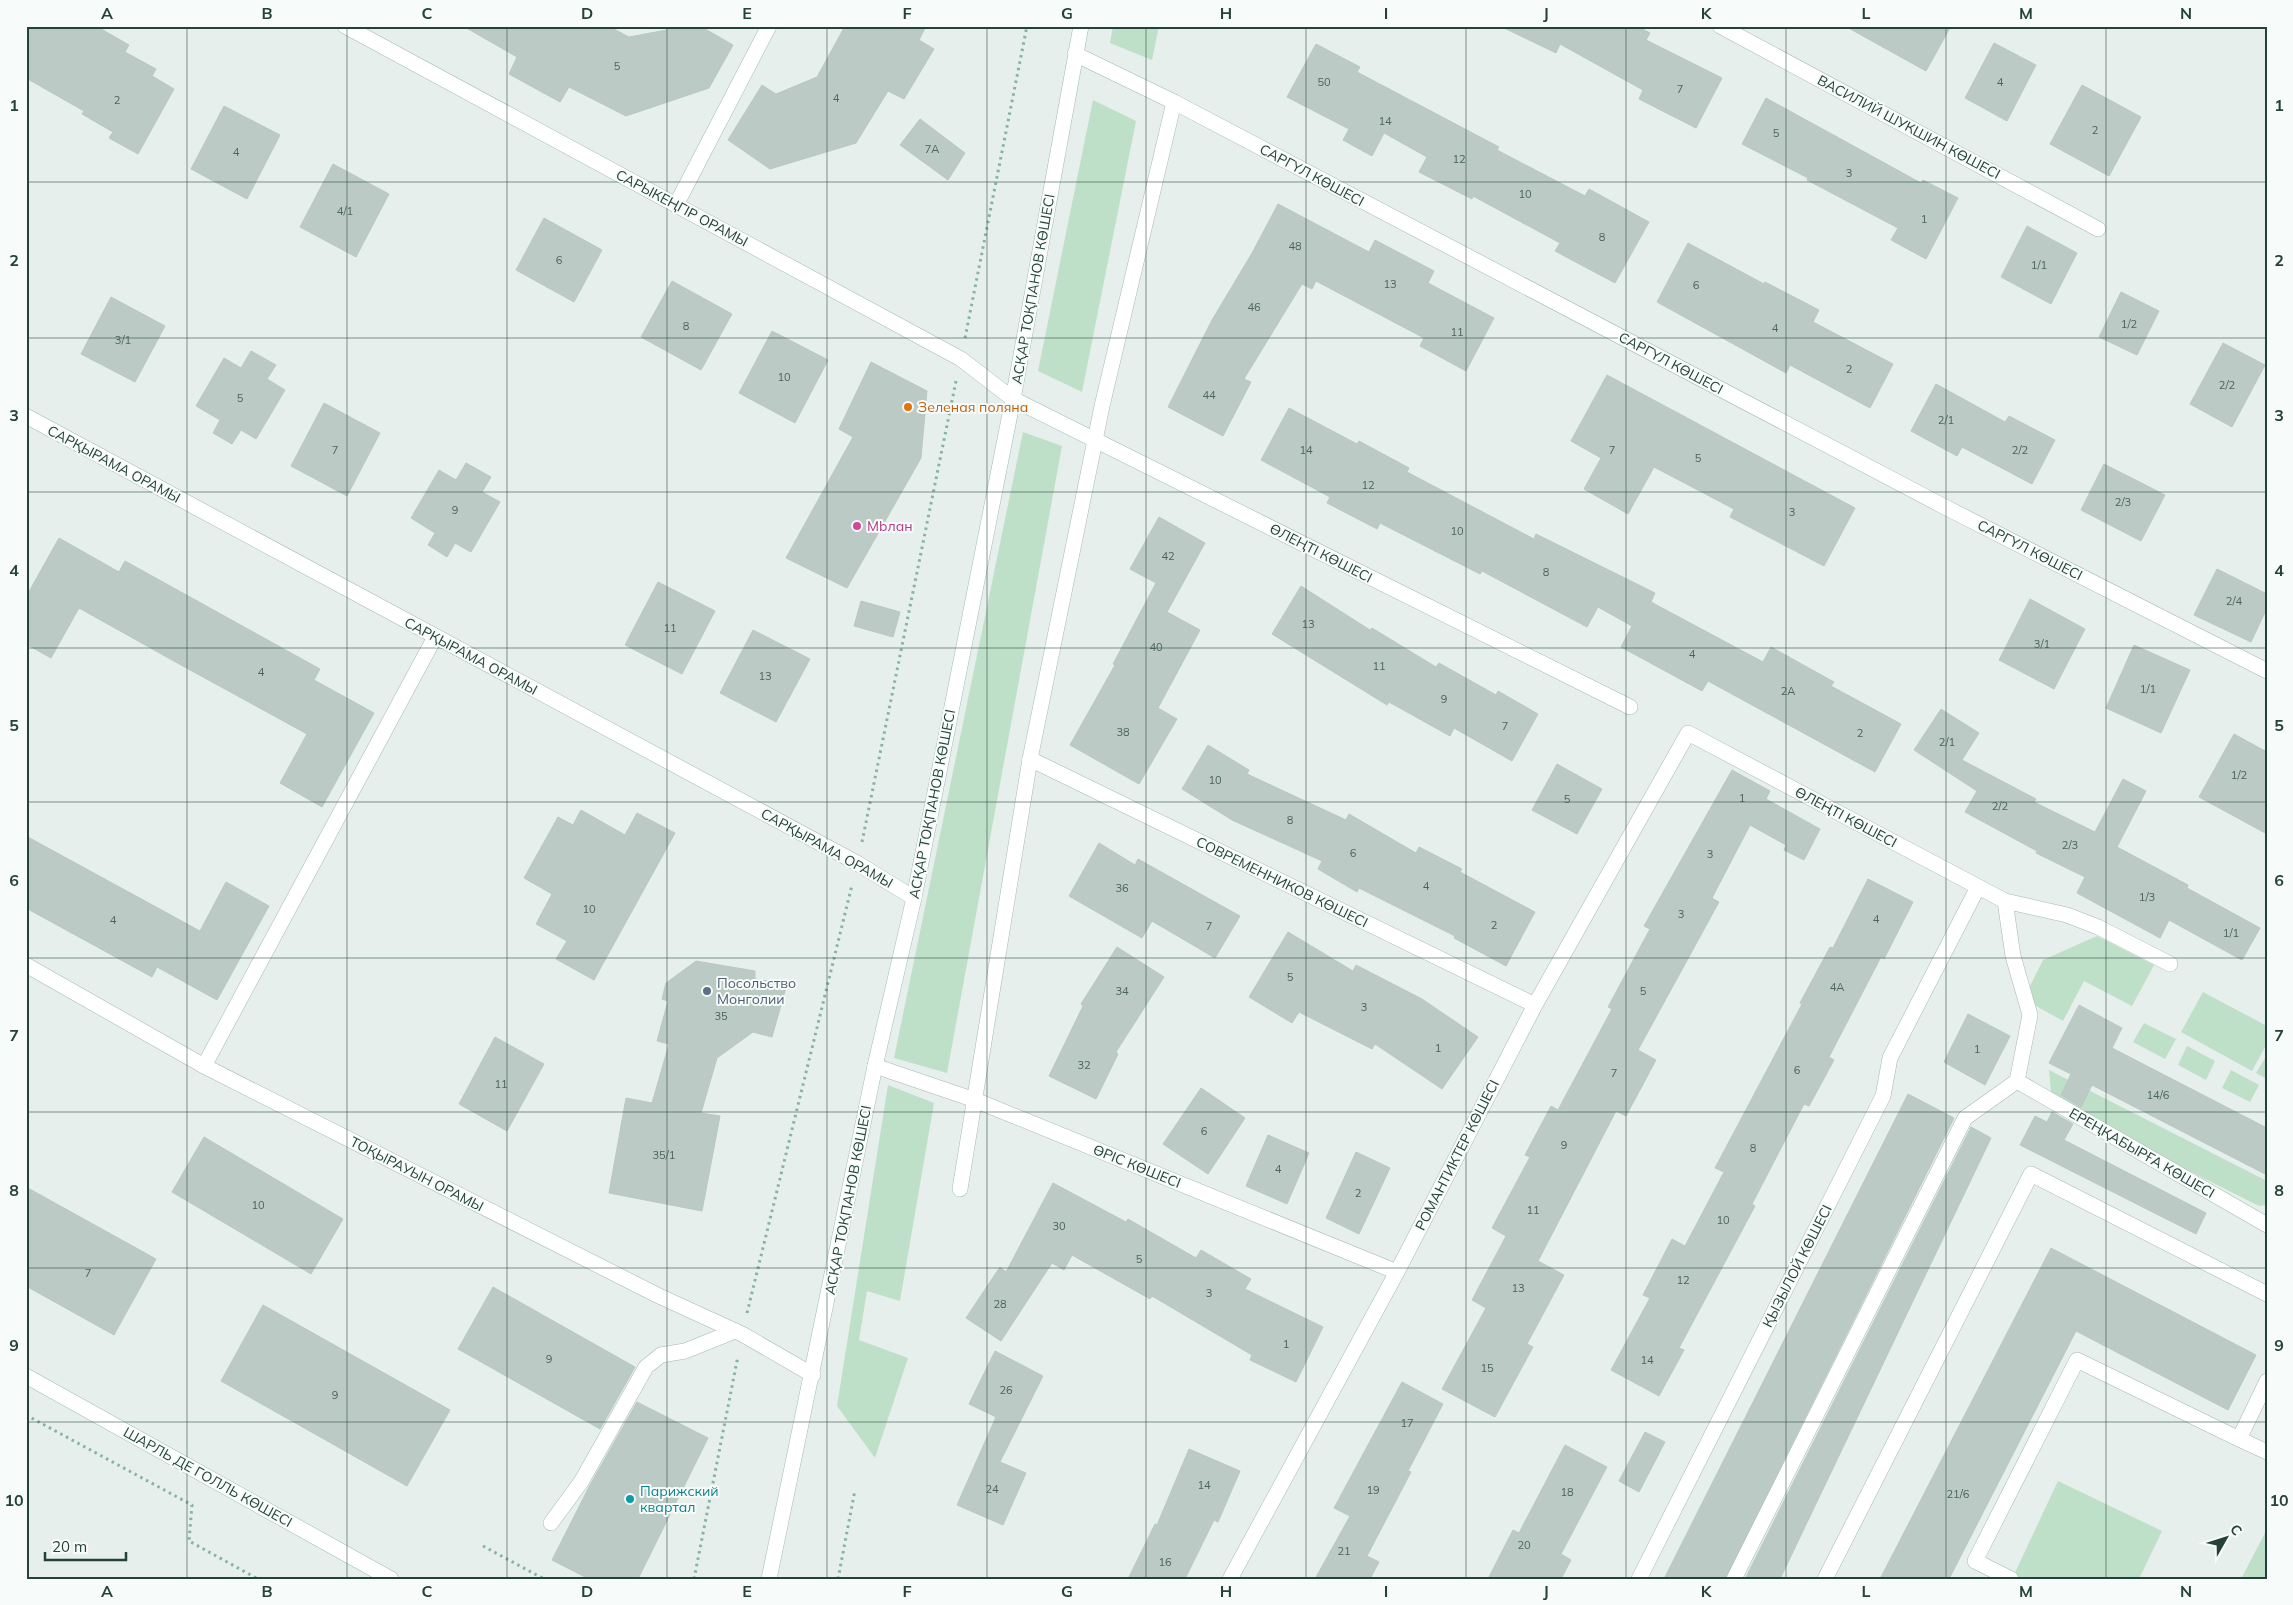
<svg xmlns="http://www.w3.org/2000/svg" width="2293" height="1605" viewBox="0 0 2293 1605" font-family="Mulish,sans-serif">
	<style>
		.green { fill: #bfe0c8 }
		.building { fill: #bbcac4; stroke: #b8c9c2 }
		.lines { fill: none; stroke-linecap: round; stroke-linejoin: round }
		.lane-casing { stroke: #a8b8b2; stroke-width: 16 }
		.street-casing { stroke: #a8b8b2; stroke-width: 16 }
		.secondary-casing { stroke: #a4bbb3; stroke-width: 16 }
		.path { stroke: #86b3a5; stroke-width: 3; stroke-dasharray: 2.5 4; stroke-linecap: butt }
		.lane { stroke: #fff; stroke-width: 15 }
		.street { stroke: #fff; stroke-width: 15 }
		.secondary { stroke: #fff; stroke-width: 15 }
		.grid { fill: none; stroke: #24423a; stroke-width: 1; stroke-opacity: 0.55 }
		.food-dot { fill: #e8710a; stroke: #f7fbf9; stroke-width: 2 }
		.hotel-dot { fill: #d1479c; stroke: #f7fbf9; stroke-width: 2 }
		.service-dot { fill: #5c6f8a; stroke: #f7fbf9; stroke-width: 2 }
		.culture-dot { fill: #0f9aa8; stroke: #f7fbf9; stroke-width: 2 }
		.labels { text-anchor: middle; stroke-width: 4; stroke-linejoin: round; paint-order: stroke }
		.number-label { font-size: 11px; fill: #4a645c }
		.street-label { font-size: 14px; fill: #24423a; stroke: #f7fbf9 }
		.food-label { font-size: 14px; fill: #c56008; stroke: #f7fbf9; text-anchor: start }
		.hotel-label { font-size: 14px; fill: #b23c85; stroke: #f7fbf9; text-anchor: start }
		.service-label { font-size: 14px; fill: #4e5e75; stroke: #f7fbf9; text-anchor: start }
		.culture-label { font-size: 14px; fill: #0d838f; stroke: #f7fbf9; text-anchor: start }
		.neatline { fill: none; stroke: #24423a; stroke-width: 2 }
		.grid-label { font-size: 16px; text-anchor: middle; font-weight: bold; fill: #24423a }
	</style>
	<rect width="100%" height="100%" fill="#e6efeb"/>
	<path class="green" d="M1113,26H1159L1152,60L1110,43Z
		M1093,100L1136,121L1082,392L1038,371Z
		M1023,432L1062,446L947,1073L894,1058Z
		M2097,936L2154,965L2132,1006L2084,981L2063,1021L2036,1006L2027,992L2043,960Z
		M2203,992L2267,1026V1043L2252,1071L2181,1032Z
		M2144,1023L2176,1039L2165,1059L2133,1042Z
		M2187,1046L2215,1061L2206,1080L2178,1065Z
		M2267,1055V1079L2256,1073Z
		M2049,1070L2267,1181V1205L2259,1206L2052,1102Z
		M2231,1070L2259,1085L2250,1102L2222,1088Z
		M888,1085L934,1103L900,1301L867,1291L859,1340L908,1358L875,1458L837,1406Z
		M2058,1481L2162,1531L2139,1579H2012Z
		M2267,1529V1579H2241Z"/>
	<path class="building" d="M26,26H96L129,45L125,52L156,69L152,76L174,89L138,154L109,138L113,132L82,114L84,111L26,78Z
		M463,26H608L629,37L667,30L669,26H700L733,45L709,88L626,116L569,87L560,102L509,74L517,57Z
		M845,26H926L919,40L934,49L904,99L888,91L856,143L770,169L728,140L762,85L776,94L817,77Z
		M1500,26H1637L1650,33L1646,40L1722,78L1696,128L1639,99L1643,90L1560,44L1556,53Z
		M1845,26H1951L1926,71Z
		M1994,43L2036,65L2007,121L1965,98Z
		M1316,44L1360,67L1357,72L1499,147L1497,150L1585,196L1589,189L1649,222L1615,283L1555,251L1560,243L1473,196L1472,199L1419,172L1427,157L1384,133L1372,156L1343,140L1349,129L1287,97Z
		M2082,85L2141,117L2109,176L2050,144Z
		M1766,98L1921,183L1923,180L1958,198L1926,259L1891,240L1898,228L1807,180L1808,178L1742,144Z
		M224,106L280,135L247,199L191,169Z
		M920,119L965,153L948,180L900,145Z
		M333,164L389,194L356,257L300,227Z
		M1278,204L1369,252L1375,240L1434,271L1428,283L1494,318L1466,371L1420,346L1424,338L1316,281L1312,289L1302,284L1244,379L1251,382L1223,436L1168,407L1212,320L1252,253Z
		M544,218L602,250L574,302L516,270Z
		M2027,226L2077,253L2051,304L2001,277Z
		M1688,243L1764,284L1765,282L1819,310L1813,322L1893,364L1870,408L1790,365L1786,373L1657,302Z
		M672,281L732,314L701,370L641,337Z
		M2121,292L2159,311L2137,355L2099,337Z
		M111,297L165,326L135,382L81,354Z
		M772,331L828,360L795,423L739,393Z
		M2223,343L2265,365L2232,427L2190,404Z
		M251,351L276,365L267,379L285,390L256,439L241,430L232,444L213,433L220,420L196,406L224,358L241,368Z
		M871,362L927,391L921,458L847,588L786,558L853,437L839,429Z
		M1607,375L1855,508L1824,566L1730,517L1734,509L1654,467L1628,514L1584,489L1601,458L1571,441Z
		M1936,384L2005,422L2009,416L2055,440L2032,484L1962,447L1957,456L1911,431Z
		M324,403L380,433L347,496L291,466Z
		M1289,408L1357,444L1359,441L1409,468L1407,472L1534,539L1536,534L1655,593L1651,602L1763,662L1771,647L1834,682L1831,686L1901,724L1875,772L1708,681L1702,691L1621,647L1632,626L1598,607L1587,627L1482,571L1480,574L1380,523L1377,529L1327,503L1330,497L1261,460Z
		M466,463L491,477L482,492L500,502L471,552L455,543L447,557L428,545L435,533L411,518L439,470L456,480Z
		M2104,464L2165,495L2141,541L2081,510Z
		M1159,517L1205,543L1167,612L1200,630L1158,708L1177,719L1139,784L1070,745L1115,665L1113,664L1156,583L1130,569Z
		M59,538L119,572L125,561L320,669L314,680L374,713L322,807L280,783L307,734L181,665L79,608L51,658L26,644V597Z
		M2217,569L2267,594V608L2251,642L2194,615Z
		M658,582L715,611L682,674L625,645Z
		M1301,586L1370,630L1372,628L1436,667L1439,663L1496,695L1498,691L1538,714L1512,761L1454,728L1450,736L1389,702L1387,705L1272,634Z
		M2030,599L2085,629L2054,689L1999,660Z
		M861,601L900,612L893,637L854,626Z
		M753,630L810,659L776,722L720,693Z
		M2134,645L2190,670L2161,733L2106,708Z
		M1941,709L1979,733L1962,760L2036,799L2034,802L2095,832L2123,779L2146,791L2117,847L2188,885L2187,888L2260,928L2242,960L2169,920L2160,938L2077,893L2085,877L2036,853L2037,851L1965,812L1977,791L1914,750Z
		M2234,734L2267,752V834L2199,797Z
		M1208,745L1249,770L1247,774L1346,820L1349,814L1416,853L1419,847L1462,869L1460,872L1535,912L1506,966L1454,938L1455,936L1359,888L1357,892L1318,869L1322,861L1232,820L1182,789Z
		M1557,764L1602,789L1577,834L1532,810Z
		M1732,770L1770,791L1766,799L1820,829L1804,860L1784,850L1786,845L1750,825L1712,898L1719,902L1638,1050L1656,1060L1626,1116L1616,1111L1538,1261L1564,1275L1527,1344L1533,1347L1495,1417L1442,1389L1486,1308L1472,1300L1506,1236L1492,1228L1530,1157L1525,1155L1551,1106L1558,1110L1612,1009L1608,1007L1650,929L1644,926Z
		M581,810L625,835L637,813L675,833L594,980L556,959L567,941L536,924L552,894L524,878L558,817L573,825Z
		M26,836L200,931L226,882L269,906L217,1000L157,967L152,977L26,908Z
		M1099,843L1135,865L1138,859L1240,916L1215,958L1152,921L1142,938L1069,896Z
		M1868,879L1913,902L1884,959L1881,957L1829,1057L1834,1060L1809,1106L1804,1104L1752,1204L1755,1206L1679,1348L1684,1350L1659,1396L1611,1370L1650,1298L1643,1295L1672,1239L1685,1246L1724,1172L1715,1168L1802,1004L1800,1003L1830,947L1833,948Z
		M1288,932L1353,971L1356,965L1422,999L1478,1037L1442,1089L1375,1044L1372,1049L1299,1012L1292,1023L1249,997Z
		M1117,947L1164,977L1116,1052L1118,1054L1096,1099L1049,1076L1083,1006L1081,1004Z
		M696,961L755,971V979L787,984L772,1037L753,1032L717,1058L701,1113L720,1116L702,1211L609,1193L626,1098L652,1103L669,1044L657,1041L668,1001L662,999L666,983Z
		M2079,1005L2122,1028L2112,1048L2267,1128V1175L2092,1085L2081,1107L2061,1095L2071,1074L2049,1063Z
		M1968,1014L2010,1036L1985,1085L1944,1062Z
		M495,1037L544,1064L507,1131L459,1104Z
		M1201,1088L1245,1118L1208,1174L1163,1144Z
		M1908,1094L1954,1118L1725,1579H1664Z
		M2052,1112L2073,1124L2064,1140L2206,1213L2196,1234L2020,1145L2035,1116L2047,1122Z
		M1971,1127L1991,1138L1780,1579H1745Z
		M1268,1135L1309,1153L1287,1204L1246,1186Z
		M204,1137L343,1219L311,1274L172,1192Z
		M1356,1152L1390,1168L1359,1234L1326,1218Z
		M1053,1183L1126,1222L1128,1219L1196,1258L1201,1250L1251,1279L1245,1289L1323,1327L1296,1382L1250,1360L1252,1355L1152,1296L1150,1299L1072,1255L1064,1270L1052,1263L1001,1341L966,1318L1000,1267L1006,1272Z
		M26,1187L156,1259L114,1335L26,1286Z
		M2051,1248L2256,1355L2228,1410L2076,1331L1949,1579H1880Z
		M493,1287L635,1367L600,1429L458,1349Z
		M263,1305L450,1410L407,1486L221,1381Z
		M995,1351L1043,1376L1000,1462L1026,1473L1003,1525L957,1505L996,1417L969,1404Z
		M1402,1382L1443,1404L1408,1471L1411,1472L1367,1556L1379,1562L1370,1579H1315L1350,1516L1334,1508Z
		M637,1402L708,1438L638,1579H589L552,1560L590,1485Z
		M1645,1432L1665,1442L1639,1492L1619,1481Z
		M1565,1445L1607,1467L1561,1554L1571,1560L1561,1579H1488L1513,1530L1519,1533Z
		M1189,1449L1240,1471L1218,1522L1214,1520L1185,1579H1128L1155,1524L1157,1525Z"/>
	<g class="lines">
		<defs>
			<path id="lane" d="M676,205L769,26
				M2005,901L2067,915L2098,927L2170,964
				M960,1189L1030,759L1102,406L1174,102
				M2267,1381L2239,1439L2267,1452
				M551,1523L581,1482L646,1367L661,1355L685,1351L735,1331
				M1734,1579L1965,1118L2017,1081
				M1825,1579L2031,1174L2267,1294
				M2011,1579L1975,1561L2077,1360L2239,1439"/>
			<path id="street" d="M345,26L961,359L1013,399L1630,707
				M1720,26L2098,229
				M1075,54L1174,102L1943,506L2267,671
				M26,416L857,863L914,898
				M1030,759L1535,1005
				M26,965L204,1066L659,1296L742,1334L813,1375
				M204,1066L435,637
				M875,1066L975,1100L1397,1272
				M1230,1579L1397,1272L1535,1005L1688,733L2005,901L2013,956L2030,1015L2017,1081L2267,1225
				M1639,1579L1883,1096L1890,1058L1978,887"/>
			<path id="secondary" d="M26,1376L391,1579
				M769,1579L875,1066L914,898L1013,399L1081,26"/>
		</defs>
		<use href="#lane" class="lane-casing"/>
		<use href="#street" class="street-casing"/>
		<use href="#secondary" class="secondary-casing"/>
		<path class="path" d="M965,338L1027,26
			M862,842L956,381
			M747,1313L852,885
			M26,1415L192,1505L189,1541L258,1579
			M483,1546L544,1579
			M694,1579L738,1356
			M838,1579L855,1490"/>
		<use href="#lane" class="lane"/>
		<use href="#street" class="street"/>
		<use href="#secondary" class="secondary"/>
	</g>
	<path class="grid" d="M187,26V1579M347,26V1579M507,26V1579M667,26V1579M827,26V1579M987,26V1579M1146,26V1579M1306,26V1579M1466,26V1579M1626,26V1579M1786,26V1579M1946,26V1579M2106,26V1579M26,182H2267M26,338H2267M26,492H2267M26,648H2267M26,802H2267M26,958H2267M26,1112H2267M26,1268H2267M26,1422H2267"/>
	<circle class="food-dot" cx="908" cy="407" r="5"/>
	<circle class="hotel-dot" cx="857" cy="526" r="5"/>
	<circle class="service-dot" cx="707" cy="991" r="5"/>
	<circle class="culture-dot" cx="630" cy="1499" r="5"/>
	<g class="labels">
		<g class="number-label">
			<text x="617" y="70">5</text>
			<text x="1324" y="86">50</text>
			<text x="2000" y="86">4</text>
			<text x="1680" y="93">7</text>
			<text x="836" y="102">4</text>
			<text x="117" y="104">2</text>
			<text x="1385" y="125">14</text>
			<text x="2095" y="134">2</text>
			<text x="1776" y="137">5</text>
			<text x="932" y="153">7А</text>
			<text x="236" y="156">4</text>
			<text x="1459" y="163">12</text>
			<text x="1849" y="177">3</text>
			<text x="1525" y="198">10</text>
			<text x="345" y="215">4/1</text>
			<text x="1924" y="223">1</text>
			<text x="1602" y="241">8</text>
			<text x="1295" y="250">48</text>
			<text x="559" y="264">6</text>
			<text x="2039" y="269">1/1</text>
			<text x="1390" y="288">13</text>
			<text x="1696" y="289">6</text>
			<text x="1254" y="311">46</text>
			<text x="2129" y="328">1/2</text>
			<text x="686" y="330">8</text>
			<text x="1775" y="332">4</text>
			<text x="1457" y="336">11</text>
			<text x="123" y="344">3/1</text>
			<text x="1849" y="373">2</text>
			<text x="784" y="381">10</text>
			<text x="2227" y="389">2/2</text>
			<text x="1209" y="399">44</text>
			<text x="240" y="402">5</text>
			<text x="1946" y="424">2/1</text>
			<text x="335" y="454">7</text>
			<text x="1306" y="454">14</text>
			<text x="1612" y="454">7</text>
			<text x="2020" y="454">2/2</text>
			<text x="1698" y="462">5</text>
			<text x="1368" y="489">12</text>
			<text x="2123" y="506">2/3</text>
			<text x="455" y="514">9</text>
			<text x="1792" y="516">3</text>
			<text x="1457" y="535">10</text>
			<text x="1168" y="560">42</text>
			<text x="1546" y="576">8</text>
			<text x="2234" y="605">2/4</text>
			<text x="1308" y="628">13</text>
			<text x="670" y="632">11</text>
			<text x="2042" y="648">3/1</text>
			<text x="1156" y="651">40</text>
			<text x="1692" y="658">4</text>
			<text x="1379" y="670">11</text>
			<text x="261" y="676">4</text>
			<text x="765" y="680">13</text>
			<text x="2148" y="693">1/1</text>
			<text x="1788" y="695">2А</text>
			<text x="1444" y="703">9</text>
			<text x="1505" y="730">7</text>
			<text x="1123" y="736">38</text>
			<text x="1860" y="737">2</text>
			<text x="1947" y="746">2/1</text>
			<text x="2239" y="779">1/2</text>
			<text x="1215" y="784">10</text>
			<text x="1742" y="802">1</text>
			<text x="1567" y="803">5</text>
			<text x="2000" y="810">2/2</text>
			<text x="1290" y="824">8</text>
			<text x="2070" y="849">2/3</text>
			<text x="1353" y="857">6</text>
			<text x="1710" y="858">3</text>
			<text x="1426" y="890">4</text>
			<text x="1122" y="892">36</text>
			<text x="2147" y="901">1/3</text>
			<text x="589" y="913">10</text>
			<text x="1681" y="918">3</text>
			<text x="1876" y="923">4</text>
			<text x="113" y="924">4</text>
			<text x="1494" y="929">2</text>
			<text x="1209" y="930">7</text>
			<text x="2231" y="937">1/1</text>
			<text x="1290" y="981">5</text>
			<text x="1837" y="991">4А</text>
			<text x="1122" y="995">34</text>
			<text x="1643" y="995">5</text>
			<text x="1364" y="1011">3</text>
			<text x="721" y="1020">35</text>
			<text x="1438" y="1052">1</text>
			<text x="1977" y="1053">1</text>
			<text x="1084" y="1069">32</text>
			<text x="1797" y="1074">6</text>
			<text x="1614" y="1077">7</text>
			<text x="501" y="1088">11</text>
			<text x="2158" y="1099">14/6</text>
			<text x="1204" y="1135">6</text>
			<text x="1564" y="1149">9</text>
			<text x="1753" y="1152">8</text>
			<text x="664" y="1159">35/1</text>
			<text x="1278" y="1173">4</text>
			<text x="1358" y="1197">2</text>
			<text x="258" y="1209">10</text>
			<text x="1533" y="1214">11</text>
			<text x="1723" y="1224">10</text>
			<text x="1059" y="1230">30</text>
			<text x="1139" y="1263">5</text>
			<text x="88" y="1277">7</text>
			<text x="1683" y="1284">12</text>
			<text x="1518" y="1292">13</text>
			<text x="1209" y="1297">3</text>
			<text x="1000" y="1308">28</text>
			<text x="1286" y="1348">1</text>
			<text x="549" y="1363">9</text>
			<text x="1647" y="1364">14</text>
			<text x="1487" y="1372">15</text>
			<text x="1006" y="1394">26</text>
			<text x="335" y="1399">9</text>
			<text x="1407" y="1427">17</text>
			<text x="1204" y="1489">14</text>
			<text x="992" y="1493">24</text>
			<text x="1373" y="1494">19</text>
			<text x="1567" y="1496">18</text>
			<text x="1958" y="1498">21/6</text>
			<text x="1524" y="1549">20</text>
			<text x="1344" y="1555">21</text>
			<text x="1165" y="1566">16</text>
		</g>
		<g class="street-label">
			<text transform="translate(1909 127) rotate(28)" y="5">ВАСИЛИЙ ШУКШИН КӨШЕСІ</text>
			<text transform="translate(1312 175) rotate(28)" y="5">САРГҮЛ КӨШЕСІ</text>
			<text transform="translate(682 208) rotate(28)" y="5">САРЫКЕҢГІР ОРАМЫ</text>
			<text transform="translate(1033 289) rotate(-80)" y="5">АСҚАР ТОҚПАНОВ КӨШЕСІ</text>
			<text transform="translate(1671 363) rotate(28)" y="5">САРГҮЛ КӨШЕСІ</text>
			<text transform="translate(114 464) rotate(28)" y="5">САРҚЫРАМА ОРАМЫ</text>
			<text transform="translate(2030 550) rotate(27)" y="5">САРГҮЛ КӨШЕСІ</text>
			<text transform="translate(1321 553) rotate(27)" y="5">ӨЛЕҢТІ КӨШЕСІ</text>
			<text transform="translate(471 656) rotate(28)" y="5">САРҚЫРАМА ОРАМЫ</text>
			<text transform="translate(932 804) rotate(-79)" y="5">АСҚАР ТОҚПАНОВ КӨШЕСІ</text>
			<text transform="translate(1846 817) rotate(28)" y="5">ӨЛЕҢТІ КӨШЕСІ</text>
			<text transform="translate(827 848) rotate(29)" y="5">САРҚЫРАМА ОРАМЫ</text>
			<text transform="translate(1282 882) rotate(26)" y="5">СОВРЕМЕННИКОВ КӨШЕСІ</text>
			<text transform="translate(2142 1153) rotate(30)" y="5">ЕРЕҢҚАБЫРҒА КӨШЕСІ</text>
			<text transform="translate(1457 1155) rotate(-63)" y="5">РОМАНТИКТЕР КӨШЕСІ</text>
			<text transform="translate(1137 1166) rotate(22)" y="5">ӨРІС КӨШЕСІ</text>
			<text transform="translate(417 1174) rotate(27)" y="5">ТОҚЫРАУЫН ОРАМЫ</text>
			<text transform="translate(848 1200) rotate(-79)" y="5">АСҚАР ТОҚПАНОВ КӨШЕСІ</text>
			<text transform="translate(1797 1266) rotate(-63)" y="5">ҚЫЗЫЛОЙ КӨШЕСІ</text>
			<text transform="translate(208 1477) rotate(29)" y="5">ШАРЛЬ ДЕ ГОЛЛЬ КӨШЕСІ</text>
		</g>
		<g class="food-label">
			<text x="918" y="412">Зеленая поляна</text>
		</g>
		<g class="hotel-label">
			<text x="867" y="531">Мbлан</text>
		</g>
		<g class="service-label">
			<text x="717" y="988">Посольство<tspan x="717" dy="16">Монголии</tspan></text>
		</g>
		<g class="culture-label">
			<text x="640" y="1496">Парижский<tspan x="640" dy="16">квартал</tspan></text>
		</g>
	</g>
	<rect width="2293" height="1605" fill="none" stroke="#f7fbf9" stroke-width="55"/>
	<g transform="translate(2226 1538) rotate(51)" stroke="#f7fbf9" stroke-width="4" paint-order="stroke">
	<path d="M0-4L9 19L0 12L-9 19Z" fill="#24423a"/>
	<text y="-8" font-size="14" font-weight="bold" text-anchor="middle" fill="#24423a">С</text>
	</g>
	<path d="M45 1552v8h81v-8" fill="none" stroke="#24423a" stroke-width="2.5"/>
	<text x="52" y="1552" font-size="15" fill="#24423a" stroke="#f7fbf9" stroke-width="4" paint-order="stroke">20 m</text>
	<rect x="28" y="28" width="2238" height="1550" class="neatline"/>
	<g class="grid-label">
		<text x="107" y="19">A</text>
		<text x="267" y="19">B</text>
		<text x="427" y="19">C</text>
		<text x="587" y="19">D</text>
		<text x="747" y="19">E</text>
		<text x="907" y="19">F</text>
		<text x="1067" y="19">G</text>
		<text x="1226" y="19">H</text>
		<text x="1386" y="19">I</text>
		<text x="1546" y="19">J</text>
		<text x="1706" y="19">K</text>
		<text x="1866" y="19">L</text>
		<text x="2026" y="19">M</text>
		<text x="2186" y="19">N</text>
		<text x="14" y="111">1</text>
		<text x="2279" y="111">1</text>
		<text x="14" y="266">2</text>
		<text x="2279" y="266">2</text>
		<text x="14" y="421">3</text>
		<text x="2279" y="421">3</text>
		<text x="14" y="576">4</text>
		<text x="2279" y="576">4</text>
		<text x="14" y="731">5</text>
		<text x="2279" y="731">5</text>
		<text x="14" y="886">6</text>
		<text x="2279" y="886">6</text>
		<text x="14" y="1041">7</text>
		<text x="2279" y="1041">7</text>
		<text x="14" y="1196">8</text>
		<text x="2279" y="1196">8</text>
		<text x="14" y="1351">9</text>
		<text x="2279" y="1351">9</text>
		<text x="14" y="1506">10</text>
		<text x="2279" y="1506">10</text>
		<text x="107" y="1597">A</text>
		<text x="267" y="1597">B</text>
		<text x="427" y="1597">C</text>
		<text x="587" y="1597">D</text>
		<text x="747" y="1597">E</text>
		<text x="907" y="1597">F</text>
		<text x="1067" y="1597">G</text>
		<text x="1226" y="1597">H</text>
		<text x="1386" y="1597">I</text>
		<text x="1546" y="1597">J</text>
		<text x="1706" y="1597">K</text>
		<text x="1866" y="1597">L</text>
		<text x="2026" y="1597">M</text>
		<text x="2186" y="1597">N</text>
	</g>
</svg>
